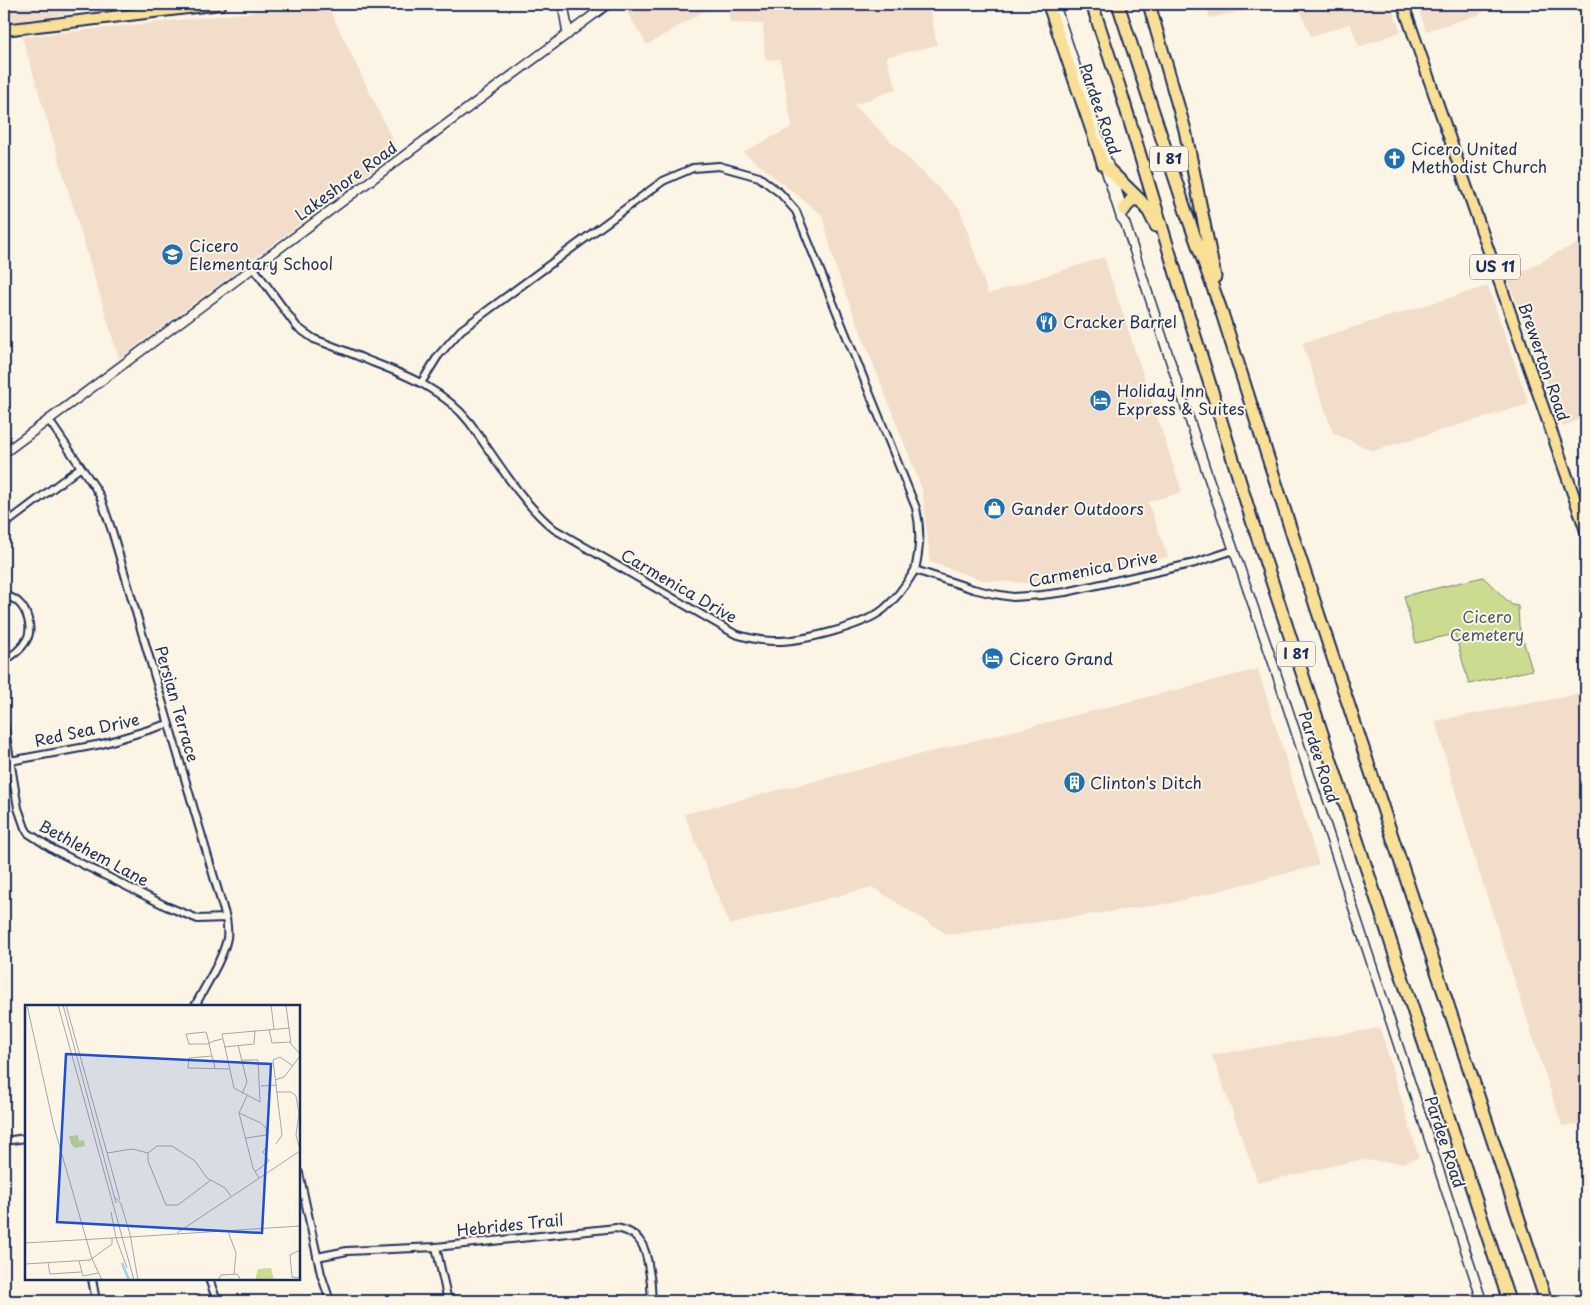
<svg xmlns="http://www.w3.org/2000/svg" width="1590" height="1305" viewBox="0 0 1590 1305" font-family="'Playpen Sans',sans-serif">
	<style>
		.built { fill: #f2ddca }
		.green { fill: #cbdb8f; stroke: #738576 }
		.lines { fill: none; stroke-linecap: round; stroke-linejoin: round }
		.minor-casing { stroke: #1b2f5e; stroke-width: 10 }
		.tertiary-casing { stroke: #1b2f5e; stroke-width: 11 }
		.secondary-casing { stroke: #1b2f5e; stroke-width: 12 }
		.primary-casing { stroke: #1b2f5e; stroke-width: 14 }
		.trunk-casing { stroke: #1b2f5e; stroke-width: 14 }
		.motorway-casing { stroke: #1b2f5e; stroke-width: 15 }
		.minor { stroke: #fcf5e5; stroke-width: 6 }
		.tertiary { stroke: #fcf5e5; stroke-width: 8 }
		.secondary { stroke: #fcf5e5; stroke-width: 9 }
		.primary { stroke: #fadf96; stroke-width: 10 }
		.trunk { stroke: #fadf96; stroke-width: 10 }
		.motorway { stroke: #fadf96; stroke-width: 11 }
		.labels { text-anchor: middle; stroke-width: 4; stroke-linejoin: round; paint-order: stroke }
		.shield { fill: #fcf5e5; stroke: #5e6a86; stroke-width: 1 }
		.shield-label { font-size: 15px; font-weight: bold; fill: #1b2f5e }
		.street-label { font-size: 16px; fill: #1b2f5e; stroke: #fcf5e5 }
		.poi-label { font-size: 16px; fill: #1b2f5e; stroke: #fcf5e5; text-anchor: start }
		.park-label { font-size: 16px; fill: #475a6a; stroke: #fcf5e5 }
		.inset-river { fill: none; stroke: #8fd7f1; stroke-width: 2.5 }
		.inset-road { fill: none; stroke: #a2a6af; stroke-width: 1 }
		.view { fill: #1d4ed8; fill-opacity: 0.15; stroke: #1d4ed8; stroke-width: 2.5 }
		.inset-edge { fill: none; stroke: #1b2f5e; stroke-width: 2.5 }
	</style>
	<rect width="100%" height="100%" fill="#fcf5e5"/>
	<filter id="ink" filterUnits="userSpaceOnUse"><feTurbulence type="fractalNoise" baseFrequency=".02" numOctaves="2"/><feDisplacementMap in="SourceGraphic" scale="10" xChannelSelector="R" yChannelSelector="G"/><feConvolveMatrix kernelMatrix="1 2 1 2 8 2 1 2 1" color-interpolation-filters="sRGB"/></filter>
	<g filter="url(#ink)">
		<path class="built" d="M4,4H131L83,10L49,17L4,23Z
			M327,4L398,151L119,359L22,37Z
			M622,4H716L647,45Z
			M727,4H929L937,45L886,57L897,89L854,105L960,209L988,294L1104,257L1182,492L1148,502L1168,557L1050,585L981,580L930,562L922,489L836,269L822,215L743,152L792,127L780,59L765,60L763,24L730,23Z
			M1207,4H1277L1209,18Z
			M1297,4H1390L1401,32L1359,47L1350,24L1311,36Z
			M1417,4H1491L1478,15L1426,31Z
			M1586,240V416L1563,427L1508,280L1558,252Z
			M1488,286L1529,404L1373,451L1333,433L1302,343Z
			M1258,669L1319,865L1172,903L948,935L872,887L730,925L684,814Z
			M1586,693V1123L1562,1126L1476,863L1435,721Z
			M1380,1028L1419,1157L1403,1163L1359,1160L1258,1183L1212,1055Z"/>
		<path class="green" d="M1483,577L1512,605L1518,606L1519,626L1532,670L1469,684L1455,634L1416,643L1404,596Z"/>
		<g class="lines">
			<defs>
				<path id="minor" d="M253,267L297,327L314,339C333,346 353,354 372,362C409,376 445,391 470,423C495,458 521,502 554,529L735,634C748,638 760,641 773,641C800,642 862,627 884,609C897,598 906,585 915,570L973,589L994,594L1013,597L1042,595L1066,592L1195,563L1234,550
					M421,383L438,356L461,330L663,181L693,168L719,166L759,177L780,193L796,211L916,508C921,530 920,548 915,570
					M48,419L94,486L100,496L112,531L226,918C227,925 228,931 227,938C223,959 205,986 195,1006
					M4,525L81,467
					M4,595C9,597 14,598 18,602C27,610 33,628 27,639C22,649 13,655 4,661
					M4,723L18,808L25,828L28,833L54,850L166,906L198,919L226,918
					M10,761L102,744L168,724
					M4,1141L26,1138
					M299,1173L321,1274L330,1301
					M436,1247L448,1301
					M317,1257L347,1251L436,1247L616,1228C641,1232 646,1248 649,1270C651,1280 652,1291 651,1301
					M92,1279L96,1301
					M209,1279L217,1301"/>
				<path id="tertiary" d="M1055,4L1124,212
					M1105,168L1121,218L1125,223L1209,479L1272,660L1482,1301
					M4,453L608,4"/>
				<path id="secondary" d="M563,4L568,34"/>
				<path id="primary" d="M1403,4L1586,531
					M4,30L221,4"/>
				<path id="trunk" d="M1048,4L1103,164"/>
				<path id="motorway" d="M1092,4L1120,89L1186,307L1253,524L1509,1301
					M1118,4L1187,215L1222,313L1296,546L1546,1301
					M1149,4L1185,130L1215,277
					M1103,164L1140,200L1148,210L1156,226
					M1124,210L1131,200H1140"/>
			</defs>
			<use href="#minor" class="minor-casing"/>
			<use href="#tertiary" class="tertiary-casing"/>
			<use href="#secondary" class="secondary-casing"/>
			<use href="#primary" class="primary-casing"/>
			<use href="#trunk" class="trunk-casing"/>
			<use href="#motorway" class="motorway-casing"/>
			<use href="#minor" class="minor"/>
			<use href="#tertiary" class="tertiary"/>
			<use href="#secondary" class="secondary"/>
			<use href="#primary" class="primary"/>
			<use href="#trunk" class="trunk"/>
			<use href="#motorway" class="motorway"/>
		</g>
	</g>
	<defs>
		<symbol id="church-disc" viewBox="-11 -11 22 22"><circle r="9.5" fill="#1f6fb2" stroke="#fcf5e5"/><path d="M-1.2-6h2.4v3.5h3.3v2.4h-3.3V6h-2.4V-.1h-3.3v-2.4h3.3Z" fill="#fff"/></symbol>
		<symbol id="school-disc" viewBox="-11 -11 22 22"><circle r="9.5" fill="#1f6fb2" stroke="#fcf5e5"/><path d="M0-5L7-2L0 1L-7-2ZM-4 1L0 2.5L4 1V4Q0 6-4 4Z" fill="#fff"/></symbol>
		<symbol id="restaurant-disc" viewBox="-11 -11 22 22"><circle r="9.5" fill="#1f6fb2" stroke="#fcf5e5"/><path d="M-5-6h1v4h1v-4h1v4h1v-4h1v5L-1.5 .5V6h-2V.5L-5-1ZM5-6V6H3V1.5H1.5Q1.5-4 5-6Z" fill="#fff"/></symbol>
		<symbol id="hotel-disc" viewBox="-11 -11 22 22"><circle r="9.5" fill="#1f6fb2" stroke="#fcf5e5"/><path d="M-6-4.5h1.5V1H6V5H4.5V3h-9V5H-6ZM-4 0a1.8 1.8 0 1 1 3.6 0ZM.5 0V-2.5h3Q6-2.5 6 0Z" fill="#fff"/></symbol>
		<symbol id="shop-disc" viewBox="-11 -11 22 22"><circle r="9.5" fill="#1f6fb2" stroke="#fcf5e5"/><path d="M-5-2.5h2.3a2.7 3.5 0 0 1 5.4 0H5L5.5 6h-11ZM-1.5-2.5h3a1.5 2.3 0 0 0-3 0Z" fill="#fff"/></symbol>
		<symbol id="building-disc" viewBox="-11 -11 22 22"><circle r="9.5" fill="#1f6fb2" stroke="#fcf5e5"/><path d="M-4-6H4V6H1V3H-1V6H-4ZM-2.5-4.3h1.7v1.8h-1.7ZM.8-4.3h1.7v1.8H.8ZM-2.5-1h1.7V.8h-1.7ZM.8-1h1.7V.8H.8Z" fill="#fff"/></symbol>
	</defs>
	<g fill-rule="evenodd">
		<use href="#church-disc" x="1382" y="146" width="25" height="25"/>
		<use href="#school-disc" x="160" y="242" width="25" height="25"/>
		<use href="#restaurant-disc" x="1034" y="310" width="25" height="25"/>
		<use href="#hotel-disc" x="1088" y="388" width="25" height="25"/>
		<use href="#shop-disc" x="982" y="496" width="25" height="25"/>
		<use href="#hotel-disc" x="980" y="646" width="25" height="25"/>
		<use href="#building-disc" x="1062" y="770" width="25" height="25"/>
	</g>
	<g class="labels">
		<g class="shield">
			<rect x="1150" y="146.5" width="38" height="25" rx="4"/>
			<rect x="1470" y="254.5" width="50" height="25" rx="4"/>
			<rect x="1277" y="641.5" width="38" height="25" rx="4"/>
		</g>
		<g class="shield-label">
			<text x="1169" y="164">I 81</text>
			<text x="1495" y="272">US 11</text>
			<text x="1296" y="659">I 81</text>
		</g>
		<g class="street-label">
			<text transform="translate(1100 109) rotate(71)" y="6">Pardee Road</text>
			<text transform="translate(346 181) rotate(-36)" y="6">Lakeshore Road</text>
			<text transform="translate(1544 362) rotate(71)" y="6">Brewerton Road</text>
			<text transform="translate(1093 569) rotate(-11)" y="6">Carmenica Drive</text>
			<text transform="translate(679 586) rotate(30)" y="6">Carmenica Drive</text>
			<text transform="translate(177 704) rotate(74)" y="6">Persian Terrace</text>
			<text transform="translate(87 730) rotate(-12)" y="6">Red Sea Drive</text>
			<text transform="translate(1319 757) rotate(72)" y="6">Pardee Road</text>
			<text transform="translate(94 853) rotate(28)" y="6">Bethlehem Lane</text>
			<text transform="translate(1445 1142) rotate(72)" y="6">Pardee Road</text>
			<text transform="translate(510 1225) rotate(-6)" y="6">Hebrides Trail</text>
		</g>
		<g class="poi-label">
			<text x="1411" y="155">Cicero United<tspan x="1411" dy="18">Methodist Church</tspan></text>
			<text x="189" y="252">Cicero<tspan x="189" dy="18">Elementary School</tspan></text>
			<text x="1063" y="328">Cracker Barrel</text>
			<text x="1117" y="397">Holiday Inn<tspan x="1117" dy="18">Express &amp; Suites</tspan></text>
			<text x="1011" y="515">Gander Outdoors</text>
			<text x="1009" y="665">Cicero Grand</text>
			<text x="1090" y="789">Clinton's Ditch</text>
		</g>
		<g class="park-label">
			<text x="1487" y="623">Cicero<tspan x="1487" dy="18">Cemetery</tspan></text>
		</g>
	</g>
	<g transform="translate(25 1005)">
		<rect width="275" height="275" fill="#fcf5e5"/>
		<path d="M53,130L54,136L59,135L60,141L50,143L46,139L44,131ZM246,263L249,275H230L233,264Z" fill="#cbdb8f"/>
		<path class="inset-river" d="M97,258L104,275"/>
		<path class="inset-road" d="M2,0L29,122L67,254L77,275M33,0L109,275M38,0L91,198M41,0L95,195M246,0L249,24M261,0L266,39L275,49M244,24L247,38L266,37M213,40L222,77L217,89M199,42L229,39L230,25M187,51L164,53L163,63L205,64M217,55H233L235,97L209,83L197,29L265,23M190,64L189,58L187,51L186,48L184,38L182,30L181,27L161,29L164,39H183L184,38L189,36L197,34M250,75L259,72L275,51M236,81L252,80M252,87H266L271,91L274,109L271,130L275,145M222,91L214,108L228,163L234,173M214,108L236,118L241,123L242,141L238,147L244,156L230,167M221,133L241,130M251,139L257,130L248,55L255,52L268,61M82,148L107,144L123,148L132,141H147L170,156L182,173L200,183L206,191M123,148V156L141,200H153L186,175M90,192L96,199L105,229L113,275M86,207L91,233L102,263M203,226L211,248L209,269M152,228L275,146M105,232L275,221M0,238L105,232M275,245L265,250L267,272L275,273M54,256L58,271L73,268M23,258L25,269L56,267M0,259L65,255L87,239V233M193,275L196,270L212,269L216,275"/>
		<path class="view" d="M41,49L246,59L237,228L32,217Z"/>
		<rect width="275" height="275" class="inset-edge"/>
	</g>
	<rect width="1590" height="1305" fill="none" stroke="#fcf5e5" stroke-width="20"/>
	<rect x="10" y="10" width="1570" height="1285" fill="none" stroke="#1b2f5e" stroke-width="2" filter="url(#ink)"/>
</svg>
